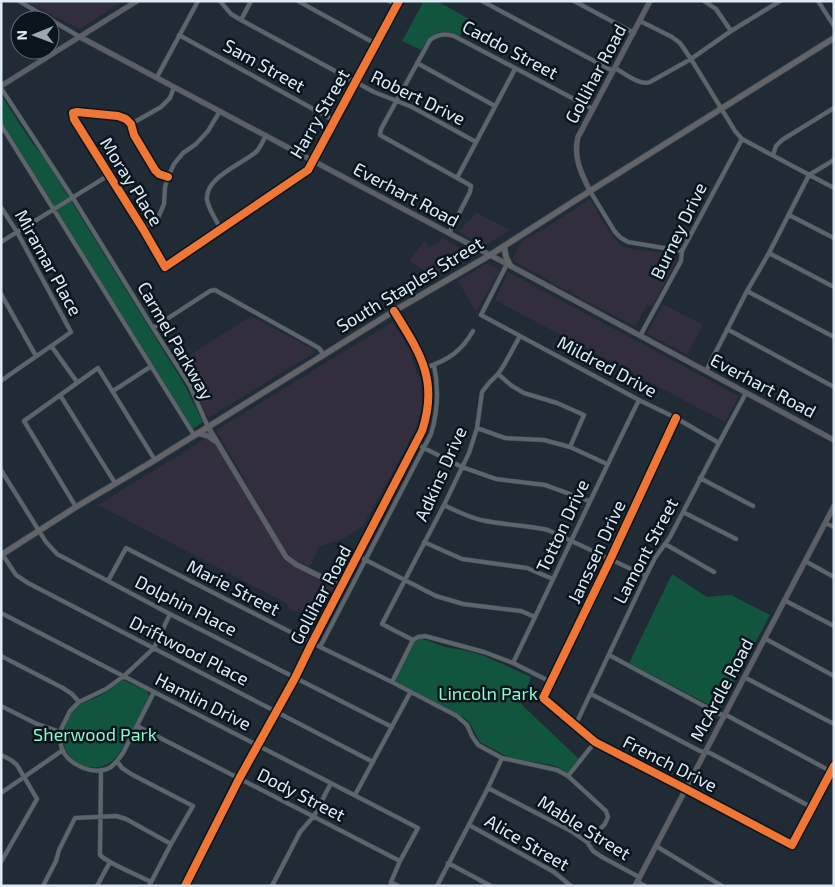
<svg xmlns="http://www.w3.org/2000/svg" width="835" height="887" viewBox="0 0 835 887" font-family="'Exo 2',sans-serif">
	<style>
		.commercial { fill: #322e3d }
		.green { fill: #12553f }
		.lines { fill: none; stroke-linecap: round; stroke-linejoin: round }
		.street-casing { stroke: #3e4750; stroke-width: 5 }
		.secondary-casing { stroke: #3e4750; stroke-width: 6 }
		.primary-casing { stroke: #3e4750; stroke-width: 7 }
		.street { stroke: #5c646c; stroke-width: 4 }
		.secondary { stroke: #5c6066; stroke-width: 5 }
		.primary { stroke: #626468; stroke-width: 5.5 }
		.cycleway-casing { stroke: #0a141c; stroke-width: 11 }
		.cycleway { stroke: #f07635; stroke-width: 8 }
		.labels { text-anchor: middle; stroke-width: 5; stroke-linejoin: round; paint-order: stroke }
		.street-label { font-size: 18px; fill: #ddebf7; stroke: #0a141c }
		.park-label { font-size: 18px; fill: #8ef8c8; stroke: #0a141c }
	</style>
	<rect width="100%" height="100%" fill="#202b36"/>
	<path class="commercial" d="M29,1H123L80,29L28,3Z
		M590,199L611,235L620,244L627,248L672,254L675,257L676,262L652,307L647,305L635,326L589,303L512,260L522,241L547,227Z
		M477,213L510,230L487,244L482,245L458,232Z
		M442,238L469,253V256L435,276L409,261L424,241L430,247L441,240Z
		M486,264H490L500,270L476,312L458,281Z
		M508,272L739,396L725,422L495,300Z
		M663,304L703,325L687,355L647,333Z
		M251,316L313,349L315,351L314,353L208,418L179,362Z
		M392,322L412,353L411,355L417,375H419L421,382L422,405L420,415L416,429L363,526L345,538L319,547L310,567L295,560L283,548L216,430Z
		M206,438L213,440L285,561L335,587L311,632L304,612L299,609L298,613L287,607L288,604L98,505Z"/>
	<path class="green" d="M424,1H437L469,19L460,36C441,27 430,33 421,50L402,41Z
		M1,95L32,143L44,157L184,384L203,422L193,429L1,121Z
		M672,574L707,597L731,595L770,615L719,710L629,663Z
		M418,639H423L445,647L468,651L484,656L531,677L521,704L579,759L567,773L558,767L552,765L510,758L480,742L471,725L465,718L396,681L395,679L415,641Z
		M123,680L147,691L149,697L120,752C98,787 47,757 68,719C71,715 73,710 77,707C84,701 93,700 101,695C109,691 115,685 123,680Z"/>
	<g class="lines">
		<defs>
			<path id="street" d="M19,1L80,37
				M220,1L231,14L241,20L374,92L412,107L476,142
				M298,1L376,44
				M389,1L397,5
				M482,1L613,71
				M574,1L634,33
				M704,1L716,9L731,31
				M818,1L834,26
				M241,20L251,1
				M640,21L672,37L680,43L691,59L735,131L742,139L834,188
				M179,35L335,121
				M417,63L495,106
				M615,68C624,73 640,86 650,82L691,59L731,31L780,1
				M157,77L198,1
				M1,88L73,198L153,328L190,386L208,427
				M131,124L161,107L170,98L174,87
				M1,125L194,435
				M773,155L776,146L782,140L834,108
				M168,177L159,174L155,170L134,135L131,124L126,119L118,116L77,112L73,113L74,119L143,229L165,267L308,170L399,1
				M457,178L515,69
				M590,191L615,232L621,238L628,242L682,251
				M1,207L17,232L71,332C48,349 24,364 1,381
				M789,215L834,238
				M143,229L158,218L164,204L165,187L168,177L174,164L183,153L196,144L208,131L220,111
				M221,229C216,220 209,210 207,200C204,178 242,164 256,152C260,148 263,141 266,135
				M449,233L470,192L471,186L468,184L380,135L381,129L430,40C438,34 445,33 454,36L593,109
				M1,242L109,175
				M769,253L834,287
				M507,264L481,315L639,400L676,418L719,443
				M747,291L834,337
				M1,294L36,356
				M153,328L210,291L215,290L319,348L324,355
				M727,329L834,387
				M520,336L504,365L498,374L489,383L482,392L477,428L469,453L444,505L382,624L413,640L418,637L425,636L484,652L513,663L551,682
				M640,336L681,261L682,251L742,139
				M52,347L77,382
				M425,368C448,360 461,352 473,331
				M706,371L747,291L769,253L809,175L834,160
				M498,374L512,386L524,393L557,403L584,415L570,447
				M113,391L150,367
				M60,395L115,483
				M676,418L610,560L543,698L595,742L686,789L792,845L834,766
				M477,428L505,438L544,440L570,447L607,464
				M416,444L462,467L496,479L545,485L589,501
				M1,470L46,542L57,554L170,614L392,727
				M700,478L753,506
				M444,505C456,511 468,517 481,520C503,525 526,525 548,530L646,576
				M76,507L24,421L98,368L155,460
				M683,512L736,539
				M825,523L834,527
				M424,542L462,559L527,568L553,579
				M665,544L714,572
				M1,552L16,575L28,583L373,762
				M358,556L436,596L463,604L521,611L535,617
				M805,561L834,577
				M108,581L126,548L312,643L392,682L457,716L467,725L472,736L478,745L502,758L557,770L568,776L606,811L608,817L605,824L587,842
				M784,600L834,626
				M1,613L418,828L400,861L391,882V886
				M764,638L834,676
				M320,647L431,434C438,411 439,389 434,365
				M609,655L719,714L728,716L834,773
				M1,656L63,688L72,694L79,702
				M513,663C555,576 596,487 639,400
				M744,677L834,724
				M392,682L413,640
				M591,694L700,751L710,753L811,807
				M1,706L37,724L60,732C60,738 60,743 62,749C69,765 94,777 111,767C113,765 115,763 117,761L122,768L131,774L193,806L171,844L149,886
				M137,726C225,772 313,816 400,861
				M575,726L646,576L655,558L670,537L719,443L746,393
				M60,732L63,725L70,711L79,702L106,689L124,676L154,648L170,614
				M1,755L11,760L17,765L37,799L1,862
				M117,761L123,753L154,692
				M101,770L100,855C109,864 138,875 151,882
				M568,776L595,742
				M488,788L571,831L587,842L593,851L602,857L639,877
				M1,793L63,750
				M355,795L410,693
				M469,825L554,872L571,886
				M656,846L722,886
				M448,863L491,886
				M637,881L645,886
				M391,882L398,886
				M43,886L56,861L59,850L75,818L116,816L126,819L171,844
				M97,886L110,862
				M272,886L300,832L314,816L331,783
				M437,886L488,788L502,758"/>
			<path id="secondary" d="M80,37L507,264L834,440
				M1,86L137,1
				M590,191C581,173 573,157 578,137L650,1
				M208,427L286,557L297,565L342,587
				M197,433L208,436L215,441
				M185,886L239,779L295,678L312,643L422,431C439,380 420,353 394,311
				M635,886L834,506"/>
			<path id="primary" d="M504,246L506,257L510,265
				M1,555L76,507L155,460L394,311L490,255L590,191L834,38"/>
		</defs>
		<use href="#street" class="street-casing"/>
		<use href="#secondary" class="secondary-casing"/>
		<use href="#primary" class="primary-casing"/>
		<use href="#street" class="street"/>
		<use href="#secondary" class="secondary"/>
		<use href="#primary" class="primary"/>
		<defs>
			<path id="cycleway" d="M168,177L159,174L155,170L134,135L131,124L126,119L118,116L77,112L73,113L74,119L143,229L165,267L308,170L399,1
				M676,418L610,560L543,698L595,742L686,789L792,845L834,766
				M185,886L239,779L295,678L312,643L422,431C439,380 420,353 394,311"/>
		</defs>
		<use href="#cycleway" class="cycleway-casing"/>
		<use href="#cycleway" class="cycleway"/>
	</g>
	<g class="labels">
		<g class="street-label">
			<text transform="translate(510 50) rotate(28)" y="6">Caddo Street</text>
			<text transform="translate(264 66) rotate(29)" y="6">Sam Street</text>
			<text transform="translate(596 74) rotate(-62)" y="6">Gollihar Road</text>
			<text transform="translate(418 98) rotate(26)" y="6">Robert Drive</text>
			<text transform="translate(320 114) rotate(-60)" y="6">Harry Street</text>
			<text transform="translate(131 182) rotate(58)" y="6">Moray Place</text>
			<text transform="translate(406 195) rotate(28)" y="6">Everhart Road</text>
			<text transform="translate(679 231) rotate(-64)" y="6">Burney Drive</text>
			<text transform="translate(48 263) rotate(61)" y="6">Miramar Place</text>
			<text transform="translate(410 285) rotate(-31)" y="6">South Staples Street</text>
			<text transform="translate(175 341) rotate(60)" y="6">Carmel Parkway</text>
			<text transform="translate(607 367) rotate(28)" y="6">Mildred Drive</text>
			<text transform="translate(763 386) rotate(28)" y="6">Everhart Road</text>
			<text transform="translate(441 474) rotate(-66)" y="6">Adkins Drive</text>
			<text transform="translate(563 526) rotate(-65)" y="6">Totton Drive</text>
			<text transform="translate(646 551) rotate(-62)" y="6">Lamont Street</text>
			<text transform="translate(597 552) rotate(-65)" y="6">Janssen Drive</text>
			<text transform="translate(233 588) rotate(27)" y="6">Marie Street</text>
			<text transform="translate(321 595) rotate(-62)" y="6">Gollihar Road</text>
			<text transform="translate(186 606) rotate(27)" y="6">Dolphin Place</text>
			<text transform="translate(189 651) rotate(27)" y="6">Driftwood Place</text>
			<text transform="translate(722 690) rotate(-62)" y="6">McArdle Road</text>
			<text transform="translate(203 702) rotate(27)" y="6">Hamlin Drive</text>
			<text transform="translate(670 764) rotate(27)" y="6">French Drive</text>
			<text transform="translate(301 795) rotate(27)" y="6">Dody Street</text>
			<text transform="translate(584 828) rotate(32)" y="6">Mable Street</text>
			<text transform="translate(527 843) rotate(30)" y="6">Alice Street</text>
		</g>
		<g class="park-label">
			<text x="488" y="700">Lincoln Park</text>
			<text x="95" y="741">Sherwood Park</text>
		</g>
	</g>
	<rect width="835" height="887" fill="none" stroke="#ddebf7" stroke-width="5"/>
	<g transform="translate(35 35) rotate(269)"><circle r="24" fill="#0a141c" stroke="#5e6a74"/>
	<path d="M0-4L9 19L0 12L-9 19Z" fill="#9ba8b3"/>
	<text y="-8" font-size="14" font-weight="bold" text-anchor="middle" fill="#ddebf7">N</text>
	</g>
</svg>
